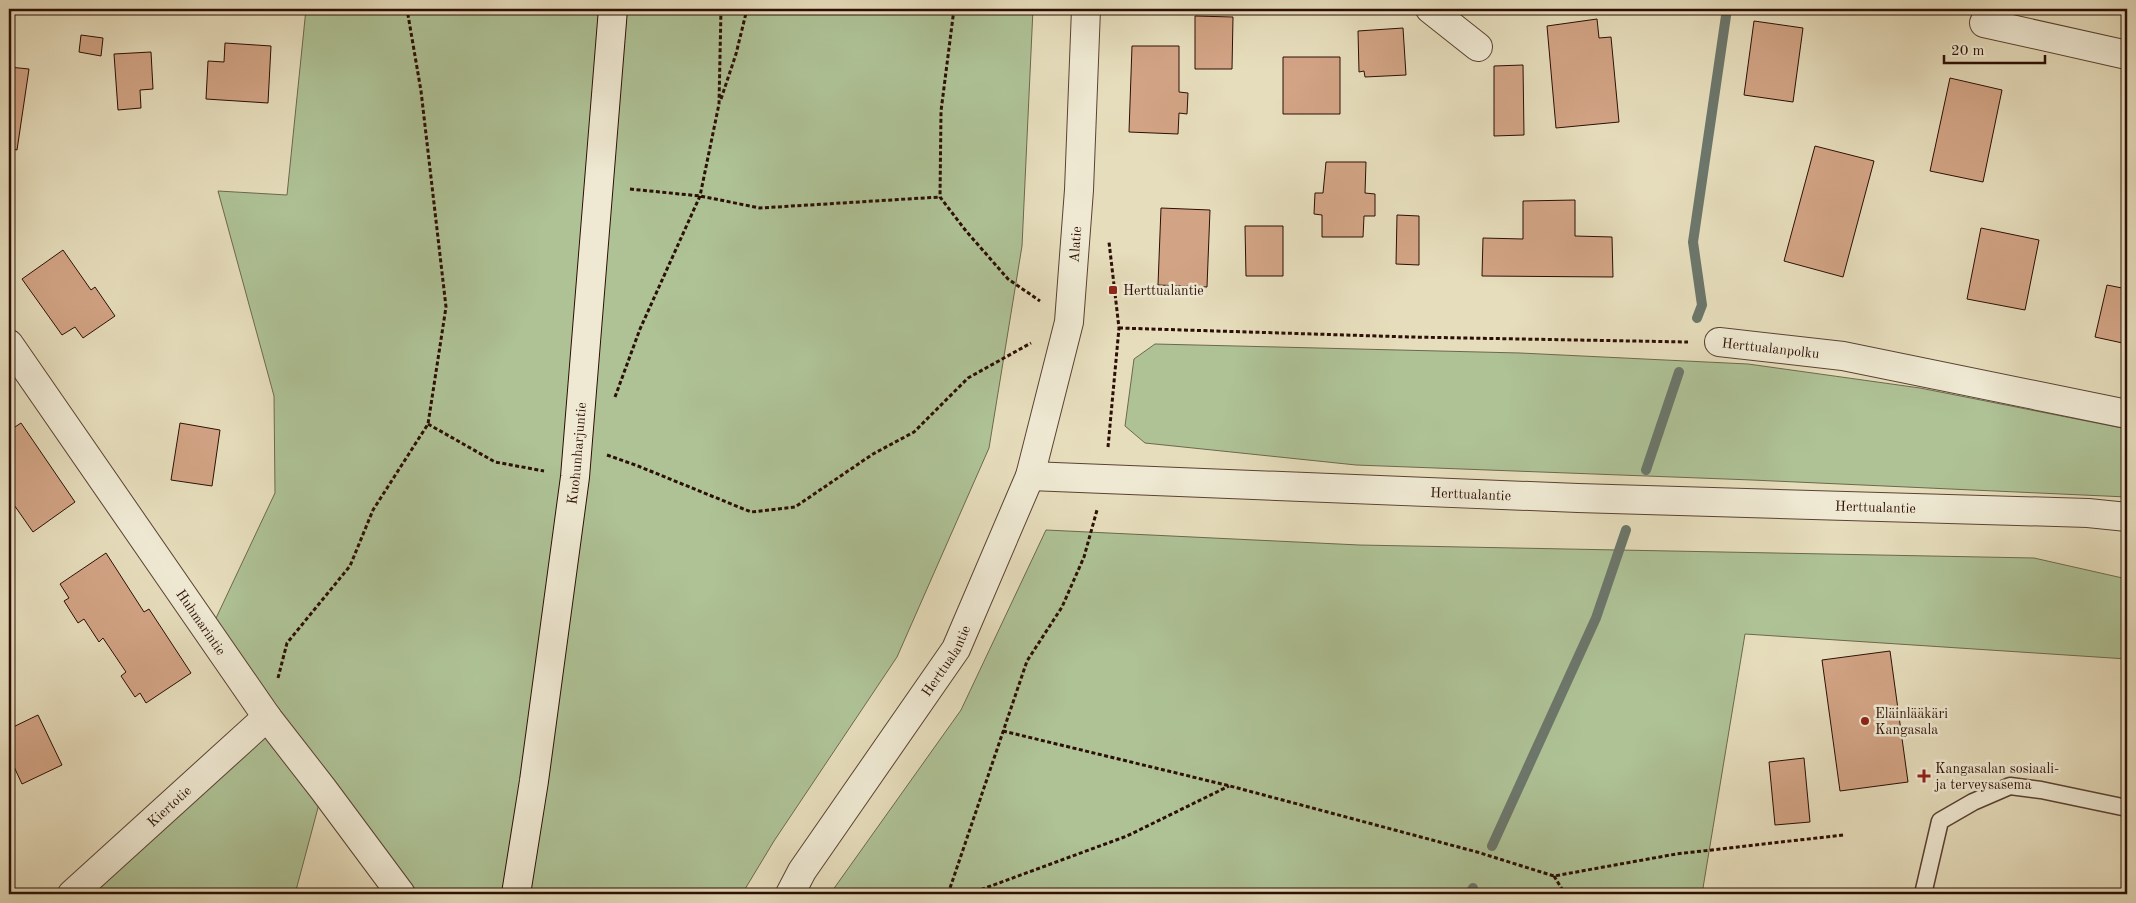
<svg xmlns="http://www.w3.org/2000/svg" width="2136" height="903" viewBox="0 0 2136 903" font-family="'Old Standard TT',serif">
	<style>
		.green { fill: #aec296; stroke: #6d684d }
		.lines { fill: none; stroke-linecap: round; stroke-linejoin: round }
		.stream { stroke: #6c776c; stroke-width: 10 }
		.building { fill: #d2a485; stroke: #2c0f04 }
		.service-casing { stroke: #5a4232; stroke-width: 19 }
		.minor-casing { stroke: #5a4232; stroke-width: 30 }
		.tertiary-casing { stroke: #5a4232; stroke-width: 30 }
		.secondary-casing { stroke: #2c0f04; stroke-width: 30 }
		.path { stroke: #2c0f04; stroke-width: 3; stroke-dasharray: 4 2.5; stroke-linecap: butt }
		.service { stroke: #efe9d3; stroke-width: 16 }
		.minor { stroke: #efe9d3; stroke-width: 28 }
		.tertiary { stroke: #efe9d3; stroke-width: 28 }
		.secondary { stroke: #efe9d3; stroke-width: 28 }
		.poi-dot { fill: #8f2418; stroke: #efe9d3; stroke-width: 2 }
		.labels { text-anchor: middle; stroke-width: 5; stroke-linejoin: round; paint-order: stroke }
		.street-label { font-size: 14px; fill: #2c0f04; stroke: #efe9d3 }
		.poi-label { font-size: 14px; fill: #2c0f04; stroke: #efe9d3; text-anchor: start }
	</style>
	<rect width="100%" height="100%" fill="#e6ddbc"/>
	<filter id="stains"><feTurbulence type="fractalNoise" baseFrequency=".004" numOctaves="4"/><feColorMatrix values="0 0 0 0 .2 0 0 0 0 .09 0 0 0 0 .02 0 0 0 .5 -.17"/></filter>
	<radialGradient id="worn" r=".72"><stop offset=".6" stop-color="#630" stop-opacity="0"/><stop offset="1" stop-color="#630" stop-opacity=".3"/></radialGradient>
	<path class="green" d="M306,9H1033L1022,246L989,448L897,657L774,841L742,894H401L323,789L295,894H72L267,717L209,633L275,493L274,396L218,191L287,195Z
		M1155,344L1520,353L1748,364L1920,388L2127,429V497L1752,480L1356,465L1145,443L1125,426L1134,359Z
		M1046,530L1359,545L2034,558L2127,579V659L1745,634L1702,894H830L961,710Z"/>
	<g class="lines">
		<path class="stream" d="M1697,318L1702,305L1693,242L1727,9
			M1646,470L1679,372
			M1492,846L1596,618L1626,530
			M1470,894L1473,888"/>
	</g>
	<path class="building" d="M1195,16L1233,17L1232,69H1195Z
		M1597,19L1599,38L1611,37L1619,122L1556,128L1547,26Z
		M1754,21L1803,28L1793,102L1744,95Z
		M1403,28L1406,75L1365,77L1364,71L1359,72L1358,31Z
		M81,35L103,38L101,56L79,52Z
		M225,43L271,46L268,103L206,99L208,61L224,62Z
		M1132,46H1179V92L1188,93L1187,114L1179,113L1178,134L1129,132Z
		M151,52L153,89L140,90L141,108L118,110L114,54Z
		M1283,57H1340V114H1283Z
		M1523,65L1524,135L1494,136V66Z
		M9,67L29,69L17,150L9,148Z
		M1950,78L2002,90L1983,182L1930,171Z
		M1815,146L1874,161L1843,277L1784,261Z
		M1326,162H1366L1365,193L1375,194V216H1364L1363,237H1322V215L1314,214L1315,193H1323Z
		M1575,200V236L1612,237L1613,277L1482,276L1483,238L1523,239V201Z
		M1161,208L1210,210L1207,287L1158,285Z
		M1397,215L1419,216V265L1396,264Z
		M1245,226H1283V276H1246Z
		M1981,228L2039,240L2025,310L1967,299Z
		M63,250L91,290L95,287L115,316L83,338L75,327L62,335L22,279Z
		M2107,285L2127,289V344L2095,337Z
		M21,423L75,502L33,532L12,502L9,504V431Z
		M180,423L220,430L212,486L171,480Z
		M106,553L144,612L149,609L191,673L146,703L140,693L135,697L121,676L126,672L103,638L99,642L84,619L78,623L64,601L69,598L60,584Z
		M1890,651L1908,782L1840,791L1822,660Z
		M38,715L62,765L22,784L9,756V729Z
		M1804,758L1810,822L1775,825L1769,762Z"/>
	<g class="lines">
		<defs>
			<path id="service" d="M1923,894L1940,821L1973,802L2010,786L2041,790L2127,808"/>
			<g id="minor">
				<path d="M1430,9L1478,47"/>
				<path d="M1984,23L2127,55"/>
				<path id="s1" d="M1719,342L1843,356L2127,414"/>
				<path id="s2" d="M9,344L267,717L323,789L401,894"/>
				<path id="s3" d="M72,894L267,717"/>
			</g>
			<g id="tertiary">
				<path id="s4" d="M1030,476L1578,498L2088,513L2127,517"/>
				<path id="s5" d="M790,894L802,871L956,649L1030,476L1069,322L1079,190L1086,9"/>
			</g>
			<g id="secondary">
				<path id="s6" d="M516,894L534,781L575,477L613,9"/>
			</g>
		</defs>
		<use href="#service" class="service-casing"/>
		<use href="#minor" class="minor-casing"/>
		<use href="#tertiary" class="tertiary-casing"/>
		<use href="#secondary" class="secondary-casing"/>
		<path class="path" d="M954,9L941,111L940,197L966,231L1008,279L1040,301
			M721,99L736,54L747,9
			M630,189L700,196L760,208L940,197
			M1119,328L1410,337L1688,342
			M615,397L640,329L700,196L719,104L721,9
			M428,424L495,462L544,471
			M1108,447L1119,328L1109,242
			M607,455L638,466L751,512L795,507L873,454L914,432L968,378L1031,343
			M278,678L287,643L350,566L373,510L428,424L446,307L421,91L407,9
			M1003,731L1230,786L1477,852L1554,876L1676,854L1843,835
			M1554,876L1565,894
			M948,894L1027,661L1062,607L1084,557L1097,510
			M969,894L1127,836L1229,786"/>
		<use href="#service" class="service"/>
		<use href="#minor" class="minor"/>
		<use href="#tertiary" class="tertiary"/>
		<use href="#secondary" class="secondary"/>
	</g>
	<g class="poi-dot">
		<rect x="1108" y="285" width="10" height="10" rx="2.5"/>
		<circle cx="1865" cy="721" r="5"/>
		<path d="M1921.5 768.5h5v5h5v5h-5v5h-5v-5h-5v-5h5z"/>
	</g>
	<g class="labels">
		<g class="street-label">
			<text dy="5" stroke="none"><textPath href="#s5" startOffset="721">Alatie</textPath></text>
			<text dy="5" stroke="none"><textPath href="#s1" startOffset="52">Herttualanpolku</textPath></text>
			<text dy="5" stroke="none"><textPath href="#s6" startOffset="445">Kuohunharjuntie</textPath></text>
			<text dy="5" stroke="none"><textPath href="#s4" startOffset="441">Herttualantie</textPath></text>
			<text dy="5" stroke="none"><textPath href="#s4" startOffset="846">Herttualantie</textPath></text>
			<text dy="5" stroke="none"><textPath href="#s2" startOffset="338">Huhmarintie</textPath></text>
			<text dy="5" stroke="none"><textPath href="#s5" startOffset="281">Herttualantie</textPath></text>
			<text dy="5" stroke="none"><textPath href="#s3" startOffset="131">Kiertotie</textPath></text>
		</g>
		<g class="poi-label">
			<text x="1123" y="295">Herttualantie</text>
			<text x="1875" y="718">Eläinlääkäri<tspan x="1875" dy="16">Kangasala</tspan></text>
			<text x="1935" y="773">Kangasalan sosiaali-<tspan x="1935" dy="16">ja terveysasema</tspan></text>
		</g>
	</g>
	<rect width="2136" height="903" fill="none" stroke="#e6ddbc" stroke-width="30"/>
	<rect x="10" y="10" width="2116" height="883" fill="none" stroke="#2c0f04" stroke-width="2.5"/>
	<rect x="15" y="15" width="2106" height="873" fill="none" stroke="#2c0f04"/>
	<path d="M1944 55v8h101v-8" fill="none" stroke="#2c0f04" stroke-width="2.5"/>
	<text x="1951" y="55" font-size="15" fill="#2c0f04" stroke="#efe9d3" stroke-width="4" paint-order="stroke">20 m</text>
	<rect width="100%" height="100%" filter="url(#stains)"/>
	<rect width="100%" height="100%" fill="url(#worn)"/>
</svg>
